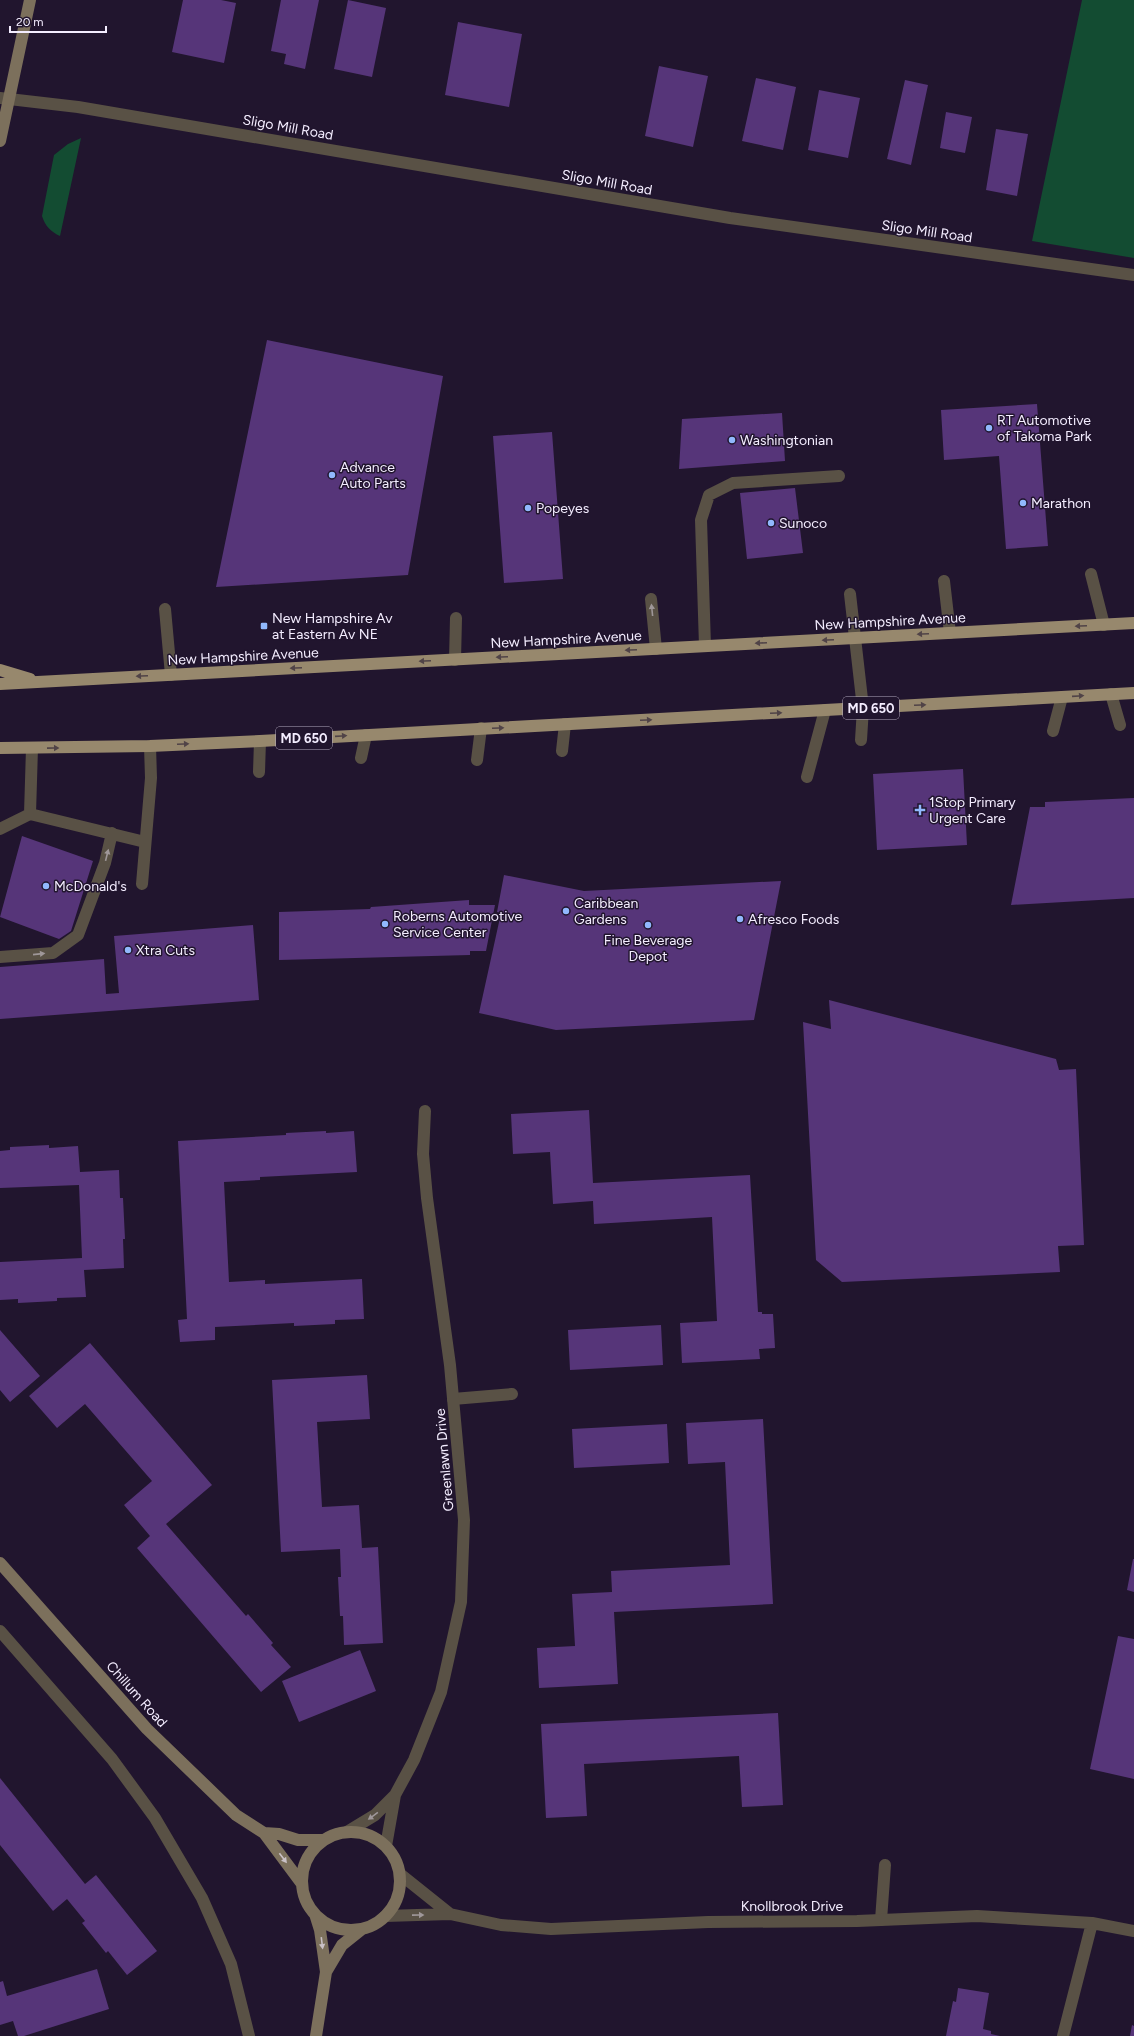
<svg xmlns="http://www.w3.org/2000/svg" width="1134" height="2036" viewBox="0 0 1134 2036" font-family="Figtree,sans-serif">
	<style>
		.green { fill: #134c32 }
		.building { fill: #563579 }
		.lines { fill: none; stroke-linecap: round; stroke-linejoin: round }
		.lane { stroke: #595145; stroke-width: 12 }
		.street { stroke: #595145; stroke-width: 12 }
		.secondary { stroke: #7c705c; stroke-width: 12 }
		.primary { stroke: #97886d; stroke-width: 12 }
		.oneway { fill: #9f9799 }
		.oneway2 { fill: #504347 }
		.oneway3 { fill: #cac1c6 }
		.poi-dot { fill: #91b8fd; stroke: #21152e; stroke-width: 1.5 }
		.labels { text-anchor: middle; stroke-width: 3; stroke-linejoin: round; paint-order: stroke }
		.shield { fill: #21152e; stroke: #b5acc0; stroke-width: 1 }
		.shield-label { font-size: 13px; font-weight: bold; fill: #f4edff }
		.street-label { font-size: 14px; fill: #f4edff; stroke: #21152e }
		.poi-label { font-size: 14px; fill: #f4edff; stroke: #21152e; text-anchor: start }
	</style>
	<rect width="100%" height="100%" fill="#21152e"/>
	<path class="green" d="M1082,0H1134V258L1032,241Z
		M81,138L60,236C51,232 45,226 42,216L54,155L68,144Z"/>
	<path class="building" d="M183,0H221L236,3L224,63L172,52Z
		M281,0H319L305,69L284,64L286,54L271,51Z
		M348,0L386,8L372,77L334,69Z
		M458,22L522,34L509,107L445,95Z
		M659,66L708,76L693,147L645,136Z
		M756,78L796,87L783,150L742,141Z
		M905,80L928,85L911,165L887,159Z
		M819,90L860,98L848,158L808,150Z
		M946,112L972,117L965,153L940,148Z
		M996,129L1028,134L1017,196L986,190Z
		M267,340L443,376L408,575L216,587Z
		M1037,404L1048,546L1006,549L999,456L944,460L941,410Z
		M782,413L785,461L679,469L682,419Z
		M552,432L563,579L504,583L493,436Z
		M795,488L803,553L747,559L740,493Z
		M963,769L967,845L877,850L873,774Z
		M1134,798V898L1011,905L1030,807H1045V802Z
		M22,836L93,861L71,931L59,939L0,917Z
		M504,875L584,891L781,881L754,1020L556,1030L479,1013L501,913L497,912Z
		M469,900V905H495L486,951H470V955L279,960V912L370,909L371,907Z
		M253,925L259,1000L0,1019V967L104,959L106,994L119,993L114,936Z
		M829,1000L1056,1059L1059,1070L1076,1069L1084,1245L1058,1246L1060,1272L842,1282L816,1260L803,1022L831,1029Z
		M589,1110L593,1183L750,1175L758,1312H762V1314H773L775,1348L759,1349L760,1359L682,1363L680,1323L717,1321L712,1217L594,1224L593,1201L553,1204L550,1152L513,1154L511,1114Z
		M326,1131V1133L354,1131L357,1172L260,1177V1180L224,1182L229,1282L265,1280V1284L362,1279L364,1319L335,1320V1324L294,1326V1323L215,1327V1340L180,1342L178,1320L187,1319L178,1141L286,1135V1133Z
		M49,1145V1148L78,1146L80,1172L119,1170L120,1198H123L125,1239H123L124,1268L84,1270L86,1297L57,1298V1301L18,1303V1299L0,1300V1262L82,1258L79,1185L0,1188V1151L10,1150V1147Z
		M661,1325L663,1365L570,1370L568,1330Z
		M0,1330L40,1376L10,1402L0,1390Z
		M90,1343L212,1485L166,1524L246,1616L248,1614L273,1643L271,1645L291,1667L261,1692L137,1548L150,1536L124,1505L152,1481L85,1404L57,1428L29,1396Z
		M367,1375L370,1419L317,1422L322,1507L359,1505L362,1548L378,1547L383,1643L344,1645L343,1616H340L338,1577H341L340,1549L281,1552L272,1380Z
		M763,1419L773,1604L614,1612L618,1684L539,1688L537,1648L575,1646L572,1594L612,1592L611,1571L730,1565L725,1462L688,1464L686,1423Z
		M667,1424L669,1463L574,1468L572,1429Z
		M1133,1559H1134V1592L1127,1590Z
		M1118,1636L1134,1639V1779L1090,1769Z
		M360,1650L376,1691L299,1722L282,1681Z
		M778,1713L783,1805L742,1807L739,1756L584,1764L587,1816L546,1818L541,1724Z
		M0,1778L85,1884L96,1875L157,1951L127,1975L108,1951L106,1953L82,1923L85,1921L67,1899L53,1911L0,1845Z
		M97,1969L109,2009L24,2036H18L13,2021L0,2025V1982L3,1981L7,1996Z
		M958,1988L989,1993L983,2029L991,2031V2034L1000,2036H946L953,2001L956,2002Z
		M1132,2025L1134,2026V2036H1130Z"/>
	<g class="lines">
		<path class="lane" d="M1091,574L1104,625
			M944,581L950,633
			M850,594L863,708L861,740
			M651,599L656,649
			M165,609L171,675
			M705,646L701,520L709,495L733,483L839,476
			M455,660L456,618
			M1111,694L1120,725
			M1053,731L1062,697
			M562,751L565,724
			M361,758L366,735
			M477,760L481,728
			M259,772L260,741
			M807,777L825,710
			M30,814L145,842
			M0,829L30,814L32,748
			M142,884L151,778L150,746
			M0,957L53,953L78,935L105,863L112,833
			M453,1399L512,1394
			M0,1631L112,1759L155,1818L202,1898L231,1964L249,2036
			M881,1920L885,1865"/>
		<path class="street" d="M0,98L78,107L730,218L1134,275
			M347,1832L375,1815L395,1795
			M386,1846L395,1795L414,1760L441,1692L461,1602L464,1520L450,1365L427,1198L423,1154L425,1111
			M400,1874L450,1914
			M385,1916L450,1914L501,1925L551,1929L708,1922L857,1921L977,1916L1092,1923L1134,1931
			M1063,2036L1092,1923"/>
		<path class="secondary" d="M0,141L30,0
			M0,1563L147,1729L236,1815L264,1833L302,1884
			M302 1881a49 49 0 1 1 98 0a49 49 0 1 1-98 0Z
			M264,1833L279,1834L298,1840H323
			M315,1914L320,1930L326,1972L316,2036
			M326,1972L342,1945L362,1929"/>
		<path class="primary" d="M0,670L30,679
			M0,684L1134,623
			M0,748L150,746L260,741L1134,693"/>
	</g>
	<defs><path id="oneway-solid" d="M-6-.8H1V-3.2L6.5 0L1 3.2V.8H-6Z"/></defs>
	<g class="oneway">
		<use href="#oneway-solid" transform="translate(652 610) rotate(-96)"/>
		<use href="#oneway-solid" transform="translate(107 855) rotate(-76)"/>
		<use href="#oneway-solid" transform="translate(39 954) rotate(-6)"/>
		<use href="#oneway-solid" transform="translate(373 1816) rotate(144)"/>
		<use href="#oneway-solid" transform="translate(418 1915) rotate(-1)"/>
	</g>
	<g class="oneway2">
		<use href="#oneway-solid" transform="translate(1081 626) rotate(177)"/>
		<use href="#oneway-solid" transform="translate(923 634) rotate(177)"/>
		<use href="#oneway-solid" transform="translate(828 640) rotate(177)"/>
		<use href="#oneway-solid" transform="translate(761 643) rotate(177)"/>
		<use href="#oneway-solid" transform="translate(631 650) rotate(177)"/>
		<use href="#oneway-solid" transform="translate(502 657) rotate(177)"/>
		<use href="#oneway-solid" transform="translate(425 661) rotate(177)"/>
		<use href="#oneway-solid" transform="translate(296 668) rotate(177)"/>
		<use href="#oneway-solid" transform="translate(142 676) rotate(177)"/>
		<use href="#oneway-solid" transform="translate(1078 696) rotate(-4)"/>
		<use href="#oneway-solid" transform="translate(920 705) rotate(-3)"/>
		<use href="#oneway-solid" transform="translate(776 713) rotate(-3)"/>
		<use href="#oneway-solid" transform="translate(646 720) rotate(-3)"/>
		<use href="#oneway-solid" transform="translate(498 728) rotate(-3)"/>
		<use href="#oneway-solid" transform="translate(341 736) rotate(-4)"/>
		<use href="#oneway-solid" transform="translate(183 744) rotate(-3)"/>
		<use href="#oneway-solid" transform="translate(53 748) rotate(-1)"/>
	</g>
	<g class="oneway3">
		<use href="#oneway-solid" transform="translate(283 1858) rotate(53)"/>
		<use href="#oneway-solid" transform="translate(322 1943) rotate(83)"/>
	</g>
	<g class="poi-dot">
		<circle cx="989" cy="428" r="4"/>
		<circle cx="732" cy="440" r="4"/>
		<circle cx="332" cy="475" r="4"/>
		<circle cx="1023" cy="503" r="4"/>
		<circle cx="528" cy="508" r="4"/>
		<circle cx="771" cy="523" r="4"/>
		<rect x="260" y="622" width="8" height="8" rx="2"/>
		<path d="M918 804h4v4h4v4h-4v4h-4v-4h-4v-4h4z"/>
		<circle cx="46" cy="886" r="4"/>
		<circle cx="566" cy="911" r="4"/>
		<circle cx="740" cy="919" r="4"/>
		<circle cx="385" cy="924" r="4"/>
		<circle cx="648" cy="925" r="4"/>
		<circle cx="128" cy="950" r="4"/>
	</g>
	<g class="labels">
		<g class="shield">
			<rect x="843" y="697" width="56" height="22" rx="3"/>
			<rect x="276" y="727" width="56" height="22" rx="3"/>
		</g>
		<g class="shield-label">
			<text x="871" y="713">MD 650</text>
			<text x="304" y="743">MD 650</text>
		</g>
		<g class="street-label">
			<text transform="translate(288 127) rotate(10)" y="5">Sligo Mill Road</text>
			<text transform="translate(607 182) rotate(10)" y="5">Sligo Mill Road</text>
			<text transform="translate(927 231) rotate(8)" y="5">Sligo Mill Road</text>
			<text transform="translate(890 621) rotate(-3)" y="5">New Hampshire Avenue</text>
			<text transform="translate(566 639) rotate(-3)" y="5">New Hampshire Avenue</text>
			<text transform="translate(243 656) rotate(-3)" y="5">New Hampshire Avenue</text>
			<text transform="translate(444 1460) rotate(-95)" y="5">Greenlawn Drive</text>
			<text transform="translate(137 1694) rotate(48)" y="5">Chillum Road</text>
			<text x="792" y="1911">Knollbrook Drive</text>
		</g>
		<g class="poi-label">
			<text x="997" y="425">RT Automotive<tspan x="997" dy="16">of Takoma Park</tspan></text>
			<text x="740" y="445">Washingtonian</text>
			<text x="340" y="472">Advance<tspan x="340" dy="16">Auto Parts</tspan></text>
			<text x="1031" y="508">Marathon</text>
			<text x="536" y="513">Popeyes</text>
			<text x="779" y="528">Sunoco</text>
			<text x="272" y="623">New Hampshire Av<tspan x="272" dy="16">at Eastern Av NE</tspan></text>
			<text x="929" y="807">1Stop Primary<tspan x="929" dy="16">Urgent Care</tspan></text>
			<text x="54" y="891">McDonald's</text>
			<text x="574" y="908">Caribbean<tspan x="574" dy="16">Gardens</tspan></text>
			<text x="393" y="921">Roberns Automotive<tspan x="393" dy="16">Service Center</tspan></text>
			<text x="748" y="924">Afresco Foods</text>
			<text x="648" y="945" text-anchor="middle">Fine Beverage<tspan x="648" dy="16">Depot</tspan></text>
			<text x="136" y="955">Xtra Cuts</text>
		</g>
	</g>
	<path d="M10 26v6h96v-6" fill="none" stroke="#f4edff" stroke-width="2"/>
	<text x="16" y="26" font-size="12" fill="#f4edff" stroke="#21152e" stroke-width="3" paint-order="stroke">20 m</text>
</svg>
